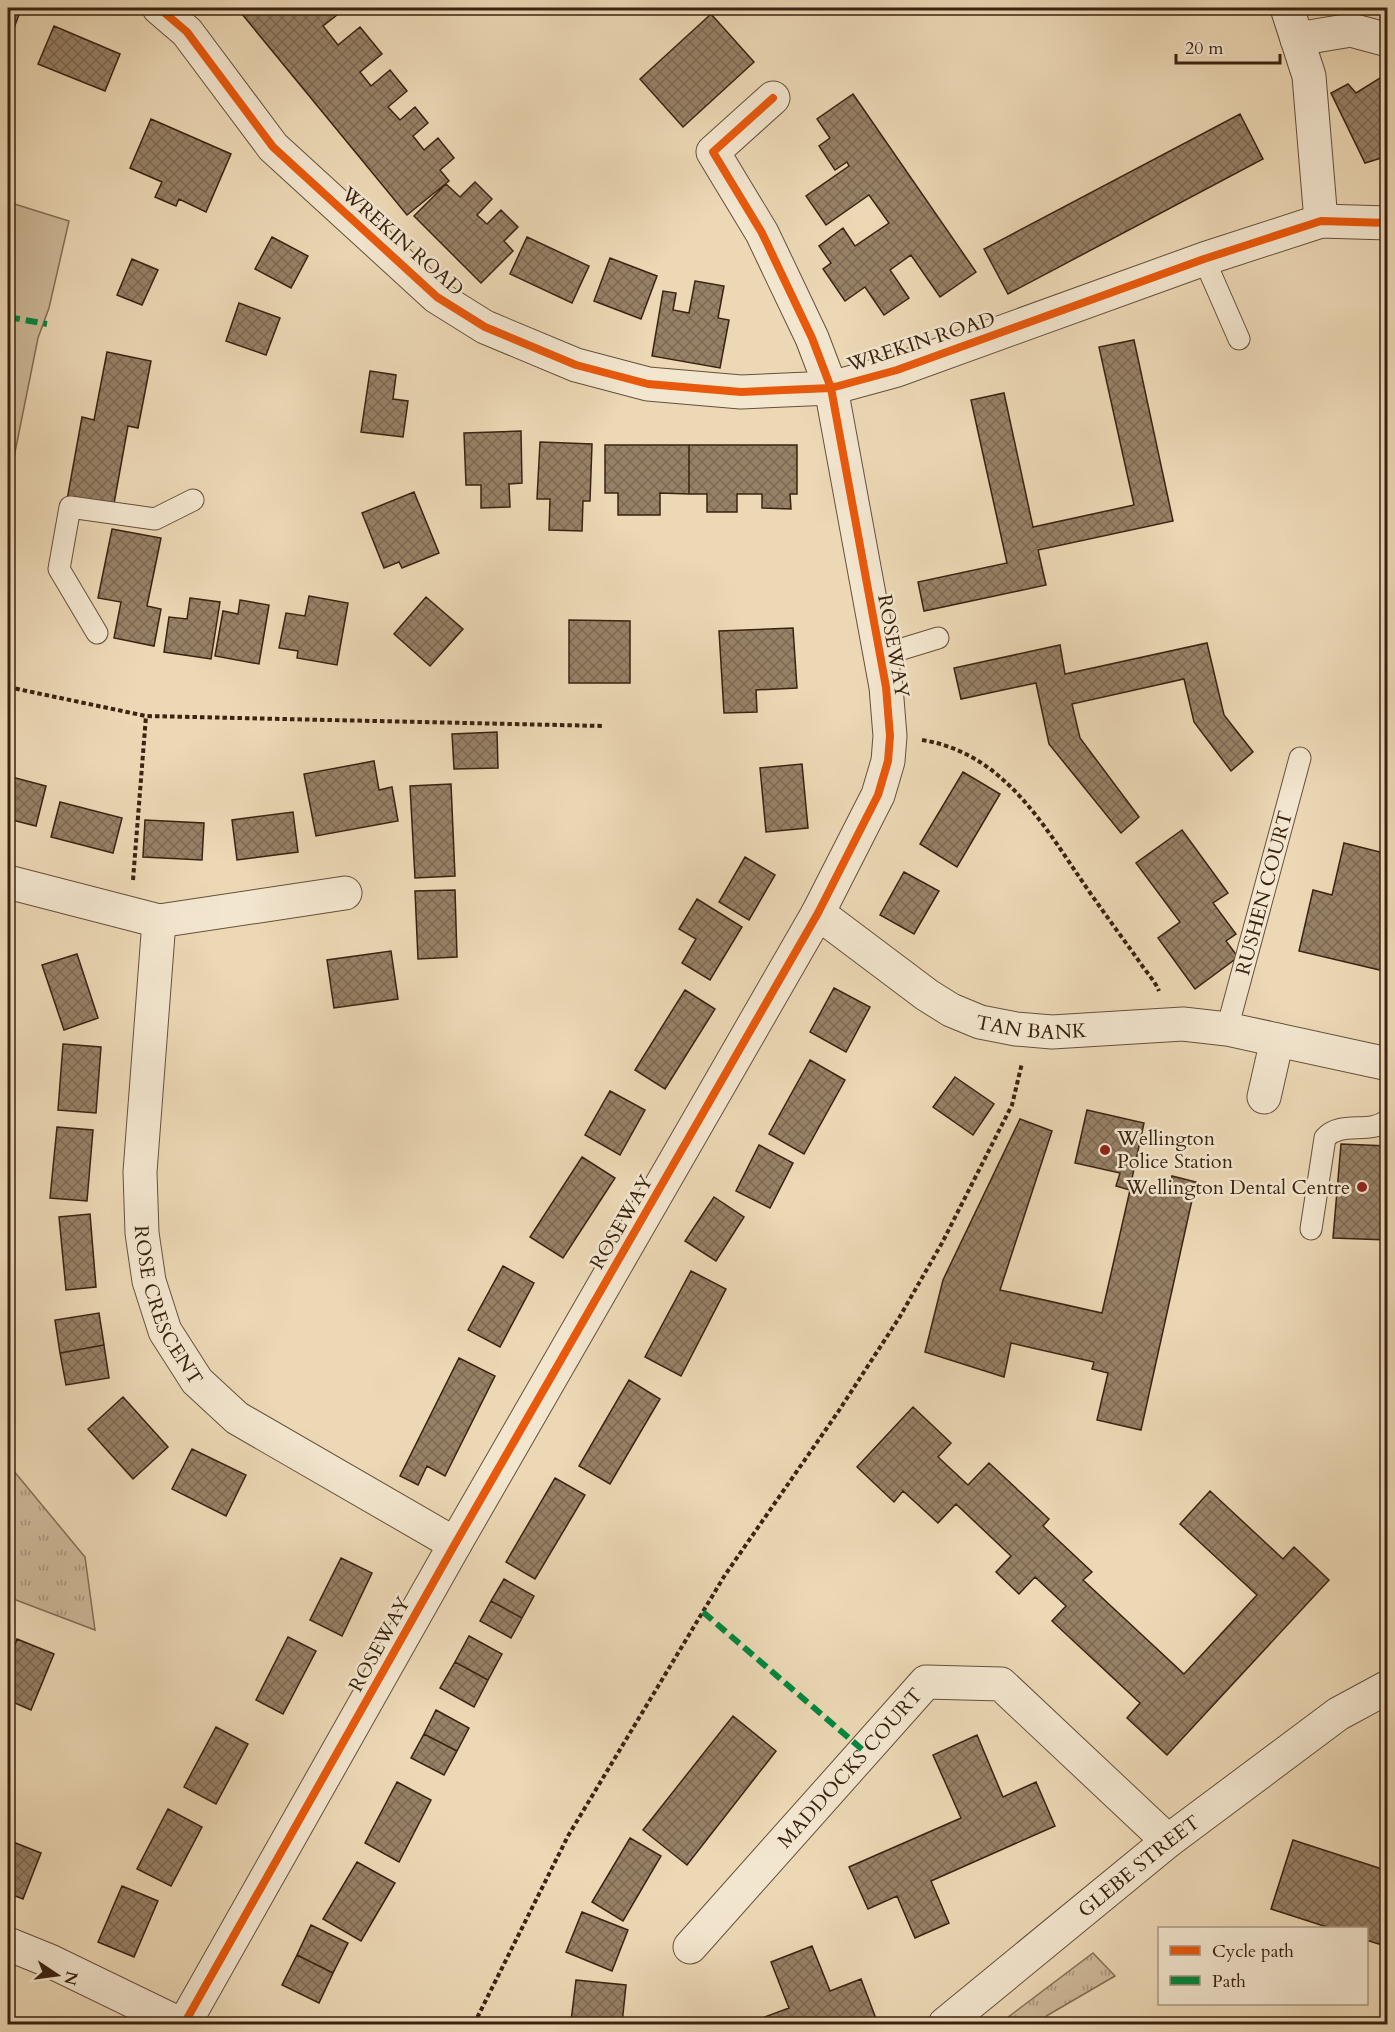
<svg xmlns="http://www.w3.org/2000/svg" width="1395" height="2032" viewBox="0 0 1395 2032" font-family="Cardo,serif">
	<style>
		.grass { fill: url(#grass-tufts); stroke: #846e55; stroke-width: 1.5 }
		.green { fill: #ceb999; stroke: #846e55; stroke-width: 1.5 }
		.building { fill: url(#building-cross-hatch); stroke: #3a2311; stroke-width: 1.5 }
		.lines { fill: none; stroke-linecap: round; stroke-linejoin: round }
		.service-casing { stroke: #66503a; stroke-width: 23 }
		.minor-casing { stroke: #66503a; stroke-width: 35 }
		.tertiary-casing { stroke: #66503a; stroke-width: 35 }
		.path { stroke: #3a2311; stroke-width: 4; stroke-dasharray: 4.5 3; stroke-linecap: butt }
		.service { stroke: #f3e6cf; stroke-width: 21 }
		.minor { stroke: #f3e6cf; stroke-width: 33 }
		.tertiary { stroke: #f3e6cf; stroke-width: 33 }
		.quiet { stroke: #00873e; stroke-width: 6; stroke-dasharray: 12 6; stroke-linecap: butt }
		.cycleway-casing { stroke: #f3e6cf; stroke-width: 11 }
		.cycleway { stroke: #e8590c; stroke-width: 8 }
		.poi-dot { fill: #8f2418; stroke: #f3e6cf; stroke-width: 2 }
		.labels { text-anchor: middle; stroke-width: 5; stroke-linejoin: round; paint-order: stroke }
		.street-label { font-size: 20px; fill: #3a2311; stroke: #f3e6cf }
		.poi-label { font-size: 20px; fill: #3a2311; stroke: #f3e6cf; text-anchor: start }
	</style>
	<defs>
		<pattern id="grass-tufts" width="24" height="20" patternUnits="userSpaceOnUse" patternTransform="scale(1.5)"><rect width="24" height="20" fill="#ceb999"/><path d="M3 7l-1-3M5 7V3M7 7l1-3M15 17l-1-3M17 17v-4M19 17l1-3" fill="none" stroke="#a8967b"/></pattern>
		<pattern id="building-cross-hatch" width="8" height="8" patternUnits="userSpaceOnUse" patternTransform="scale(1.5)"><rect width="8" height="8" fill="#978166"/><path d="M0 0l8 8M0 8l8-8" fill="none" stroke="#7c6953"/></pattern>
	</defs>
	<rect width="100%" height="100%" fill="#ecd8b5"/>
	<filter id="stains"><feTurbulence type="fractalNoise" baseFrequency=".00333" numOctaves="4"/><feColorMatrix values="0 0 0 0 .2 0 0 0 0 .09 0 0 0 0 .02 0 0 0 .5 -.17"/></filter>
	<radialGradient id="worn" r=".72"><stop offset=".6" stop-color="#630" stop-opacity="0"/><stop offset="1" stop-color="#630" stop-opacity=".3"/></radialGradient>
	<path class="grass" d="M8,1464L85,1557L95,1630L8,1597Z
		M1093,1953L1115,1976L1048,2015L1036,2024H999Z"/>
	<path class="green" d="M8,202L69,221L49,308L38,338L8,487Z"/>
	<path class="building" d="M8,8L20,12L8,44Z
		M237,8H346L323,26L338,45L360,27L382,54L360,72L371,86L390,70L407,91L388,107L400,120L415,107L428,123L413,136L424,150L438,138L454,158L440,170L449,181L407,215Z
		M711,14L754,62L683,127L640,79Z
		M54,26L120,54L105,91L38,64Z
		M1388,73V156L1365,163L1331,93L1348,84L1356,93Z
		M853,94L976,272L940,297L911,255L890,270L909,298L884,315L865,287L845,301L823,269L831,263L819,246L843,228L855,246L889,223L869,195L826,225L806,196L849,166L847,162L835,170L819,146L830,138L817,119Z
		M1240,114L1263,159L1008,294L984,249Z
		M151,119L231,154L206,212L179,199L176,206L155,197L162,182L130,168Z
		M475,182L492,199L477,215L487,224L501,210L518,227L504,241L513,251L481,283L414,216L446,184L460,197Z
		M272,237L308,256L291,288L255,269Z
		M527,237L589,266L572,303L510,274Z
		M610,258L657,276L641,319L594,301Z
		M132,259L158,270L142,305L117,295Z
		M695,281L724,286L718,318L729,320L720,368L652,356L663,291L676,293L673,310L689,313Z
		M239,303L280,318L266,355L226,341Z
		M1134,340L1173,521L1038,550L1046,585L924,611L918,582L1007,563L971,400L1004,393L1033,527L1134,505L1099,347Z
		M107,352L151,361L138,428L128,426L113,509L67,500L82,417L94,420Z
		M370,371L396,375L393,399L408,401L403,437L361,432Z
		M521,431L522,483L509,484L510,507L481,508V485H466L464,433Z
		M540,442L592,444L590,501H583L582,531L549,530L550,499H537Z
		M605,445H689V494L660,493V515H618V493H605Z
		M689,445H797V494H790L791,509L762,508V494H737V512H707V494H689Z
		M414,492L439,553L402,568L399,562L384,568L362,513Z
		M112,529L161,538L147,606L161,609L154,646L114,638L121,602L98,598Z
		M309,596L348,603L337,665L297,658L298,651L279,648L286,613L305,616Z
		M426,597L463,629L430,666L394,634Z
		M190,598L220,602L211,659L164,652L169,617L187,619Z
		M240,600L269,605L259,664L215,656L223,611L238,614Z
		M569,620L630,621V683H569Z
		M793,628L797,688L756,690L757,712L724,713L719,631Z
		M1207,643L1224,715L1253,752L1231,771L1194,722L1184,679L1072,704L1080,738L1139,817L1121,833L1049,744L1036,683L961,699L954,668L1060,645L1065,674Z
		M497,732L498,768L454,769L452,734Z
		M374,761L379,790L392,787L398,821L316,836L304,774Z
		M802,764L808,828L766,832L760,768Z
		M963,772L1000,794L957,867L920,844Z
		M8,776L46,786L36,826L8,819Z
		M451,784L455,876L415,878L410,786Z
		M60,802L122,818L113,853L51,837Z
		M293,812L298,852L237,860L232,820Z
		M145,820L204,823L202,860L143,857Z
		M1182,830L1228,893L1213,903L1236,934L1226,941L1238,957L1195,989L1158,938L1180,922L1136,863Z
		M1344,843L1388,854V972L1299,951L1313,890L1332,895Z
		M745,857L775,875L749,920L719,902Z
		M904,872L939,891L914,934L880,915Z
		M455,890L457,957L418,959L415,891Z
		M697,899L742,927L710,980L682,963L696,939L679,929Z
		M391,951L398,999L334,1008L327,960Z
		M77,954L98,1018L64,1030L42,965Z
		M834,988L870,1007L846,1052L810,1032Z
		M685,990L715,1009L665,1089L635,1070Z
		M63,1044L101,1047L96,1113L58,1110Z
		M810,1060L845,1080L804,1154L769,1134Z
		M955,1077L994,1104L973,1135L933,1107Z
		M610,1091L645,1110L620,1155L585,1135Z
		M1087,1110L1144,1123L1131,1183L1169,1192L1172,1176L1196,1182L1141,1430L1097,1420L1108,1373L1092,1369L1094,1362L1011,1343L1004,1377L925,1352L943,1280L1020,1119L1052,1131L1000,1290L1102,1313L1130,1190L1116,1186L1120,1173L1075,1163Z
		M57,1127L93,1130L87,1201L50,1198Z
		M1341,1144L1388,1146L1387,1240L1333,1238Z
		M759,1145L793,1163L770,1208L736,1191Z
		M582,1157L615,1178L563,1258L530,1237Z
		M714,1197L744,1217L716,1261L685,1241Z
		M90,1214L96,1287L66,1290L59,1217Z
		M503,1266L534,1283L500,1347L468,1330Z
		M691,1271L726,1289L681,1376L645,1357Z
		M99,1313L104,1345L60,1353L55,1320Z
		M104,1345L109,1378L66,1385L60,1353Z
		M459,1358L495,1376L445,1476L427,1466L418,1485L400,1476Z
		M629,1380L660,1399L610,1484L579,1466Z
		M123,1397L168,1447L133,1479L88,1429Z
		M913,1407L951,1443L938,1457L968,1485L989,1463L1049,1519L1043,1526L1092,1572L1083,1580L1184,1674L1257,1595L1180,1524L1210,1491L1283,1559L1294,1547L1329,1580L1167,1755L1127,1718L1140,1703L1052,1621L1066,1606L1035,1577L1019,1594L996,1572L1011,1556L956,1504L938,1523L903,1491L894,1502L857,1467Z
		M192,1449L246,1475L226,1516L172,1489Z
		M555,1478L585,1495L535,1579L506,1562Z
		M341,1558L372,1573L342,1636L310,1620Z
		M504,1579L534,1596L522,1618L491,1601Z
		M491,1601L522,1618L511,1638L480,1621Z
		M469,1636L502,1654L488,1680L455,1662Z
		M288,1637L316,1651L283,1714L256,1700Z
		M17,1639L54,1654L31,1710L8,1700V1663Z
		M455,1662L488,1680L474,1707L440,1688Z
		M436,1710L469,1728L457,1751L424,1734Z
		M733,1716L776,1751L687,1865L643,1830Z
		M216,1727L248,1744L216,1804L184,1787Z
		M424,1734L457,1751L444,1775L411,1758Z
		M977,1735L1003,1797L1036,1782L1055,1826L931,1881L949,1923L915,1938L897,1896L868,1909L849,1867L961,1818L933,1755Z
		M397,1782L431,1800L399,1862L365,1843Z
		M168,1809L202,1827L171,1886L137,1869Z
		M630,1838L661,1856L623,1921L592,1902Z
		M8,1840L41,1853L23,1899L8,1893Z
		M1293,1840L1382,1869L1388,1853V1947L1366,1940V1928H1330L1271,1909Z
		M357,1862L395,1883L361,1941L323,1919Z
		M122,1886L158,1901L134,1957L98,1942Z
		M582,1912L628,1930L612,1971L566,1952Z
		M311,1925L348,1943L333,1973L297,1955Z
		M812,1946L830,1991L861,1979L878,2024H746L789,2008L771,1962Z
		M297,1955L333,1973L319,2003L282,1985Z
		M576,1980L626,1985L622,2024L571,2021Z
		M8,2003L13,2005L8,2019Z"/>
	<g class="lines">
		<defs>
			<g id="service">
				<path d="M1204,259L1239,339"/>
				<path d="M97,633L59,569L70,507L155,519L193,500"/>
				<path d="M879,656L938,638"/>
				<path id="s1" d="M1227,1029L1300,758"/>
				<path d="M1311,1229L1325,1138C1341,1120 1369,1135 1388,1120"/>
			</g>
			<g id="minor">
				<path d="M159,8L187,32L273,147L437,297L485,327L576,365L648,384L741,392L831,388L897,370L1204,259L1321,221L1388,223"/>
				<path d="M1287,8L1309,76L1321,221"/>
				<path d="M1297,39L1351,30L1388,40"/>
				<path d="M8,882L159,921L345,893"/>
				<path id="s2" d="M818,913L927,995L951,1010L980,1022L1016,1029L1052,1032L1183,1024L1227,1029L1388,1064"/>
				<path id="s3" d="M159,921L140,1172L142,1233L149,1281L165,1331L197,1381L237,1418L455,1544"/>
				<path d="M1264,1097L1277,1040"/>
				<path d="M8,1944L50,1961L180,2024"/>
				<path id="s4" d="M690,1947L926,1682L1001,1684L1168,1841"/>
				<path d="M184,2024L455,1544L818,913L878,795L888,761L890,736L886,687L831,388L812,338L762,233L713,152L773,98"/>
			</g>
			<g id="tertiary">
				<path id="s5" d="M945,2024L1168,1841L1338,1714L1388,1687"/>
			</g>
		</defs>
		<use href="#service" class="service-casing"/>
		<use href="#minor" class="minor-casing"/>
		<use href="#tertiary" class="tertiary-casing"/>
		<path class="path" d="M8,687L146,716L604,726
			M922,740C1011,754 1050,838 1098,904C1112,924 1127,944 1141,964C1147,973 1155,981 1159,991
			M133,880L146,716
			M474,2024L568,1836L725,1575L838,1412L899,1318L942,1243L1012,1105L1022,1063"/>
		<use href="#service" class="service"/>
		<use href="#minor" class="minor"/>
		<use href="#tertiary" class="tertiary"/>
		<path class="quiet" d="M8,317L47,324
			M703,1612L864,1751"/>
		<defs>
			<path id="cycleway" d="M159,8L187,32L273,147L437,297L485,327L576,365L648,384L741,392L831,388L897,370L1204,259L1321,221L1388,223
				M184,2024L455,1544L818,913L878,795L888,761L890,736L886,687L831,388L812,338L762,233L713,152L773,98"/>
		</defs>
		<use href="#cycleway" class="cycleway-casing"/>
		<use href="#cycleway" class="cycleway"/>
	</g>
	<g class="poi-dot">
		<circle cx="1105" cy="1150" r="6"/>
		<circle cx="1362" cy="1187" r="6"/>
	</g>
	<g class="labels">
		<g class="street-label">
			<text transform="translate(403 241) rotate(41)" y="7">WREKIN ROAD</text>
			<text transform="translate(921 341) rotate(-18)" y="7">WREKIN ROAD</text>
			<text transform="translate(894 646) rotate(80)" y="7">ROSEWAY</text>
			<text dy="7" stroke="none"><textPath href="#s1" startOffset="141">RUSHEN COURT</textPath></text>
			<text dy="7" stroke="none"><textPath href="#s2" startOffset="248">TAN BANK</textPath></text>
			<text transform="translate(621 1222) rotate(-60)" y="7">ROSEWAY</text>
			<text dy="7" stroke="none"><textPath href="#s3" startOffset="390">ROSE CRESCENT</textPath></text>
			<text transform="translate(379 1644) rotate(-61)" y="7">ROSEWAY</text>
			<text dy="7" stroke="none"><textPath href="#s4" startOffset="240">MADDOCKS COURT</textPath></text>
			<text dy="7" stroke="none"><textPath href="#s5" startOffset="250">GLEBE STREET</textPath></text>
		</g>
		<g class="poi-label">
			<text x="1117" y="1145">Wellington<tspan x="1117" dy="23">Police Station</tspan></text>
			<text x="1350" y="1194" text-anchor="end">Wellington Dental Centre</text>
		</g>
	</g>
	<rect width="1395" height="2032" fill="none" stroke="#ecd8b5" stroke-width="30"/>
	<rect x="9" y="9" width="1377" height="2014" fill="none" stroke="#3a2311" stroke-width="3"/>
	<rect x="15" y="15" width="1365" height="2002" fill="none" stroke="#3a2311" stroke-width="1.5"/>
	<rect x="1158" y="1927" width="210" height="78" fill="#f3e6cf" stroke="#a99883" stroke-width="1.5"/>
	<rect x="1170" y="1946" width="30" height="9" fill="#e8590c" stroke="#a99883" stroke-width="1.5"/>
	<text x="1212" y="1957" font-size="18" fill="#3a2311">Cycle path</text>
	<rect x="1170" y="1976" width="30" height="9" fill="#00873e" stroke="#a99883" stroke-width="1.5"/>
	<text x="1212" y="1987" font-size="18" fill="#3a2311">Path</text>
	<g transform="translate(57 1975) rotate(103)" stroke="#f3e6cf" stroke-width="4.5" paint-order="stroke">
	<path d="M0-4.5L10 22L0 15L-10 22Z" fill="#3a2311"/>
	<text y="-9" font-size="16" font-weight="bold" text-anchor="middle" fill="#3a2311">N</text>
	</g>
	<path d="M1176 54v9h104v-9" fill="none" stroke="#3a2311" stroke-width="3"/>
	<text x="1185" y="54" font-size="18" fill="#3a2311" stroke="#f3e6cf" stroke-width="4.5" paint-order="stroke">20 m</text>
	<rect width="100%" height="100%" filter="url(#stains)"/>
	<rect width="100%" height="100%" fill="url(#worn)"/>
</svg>
